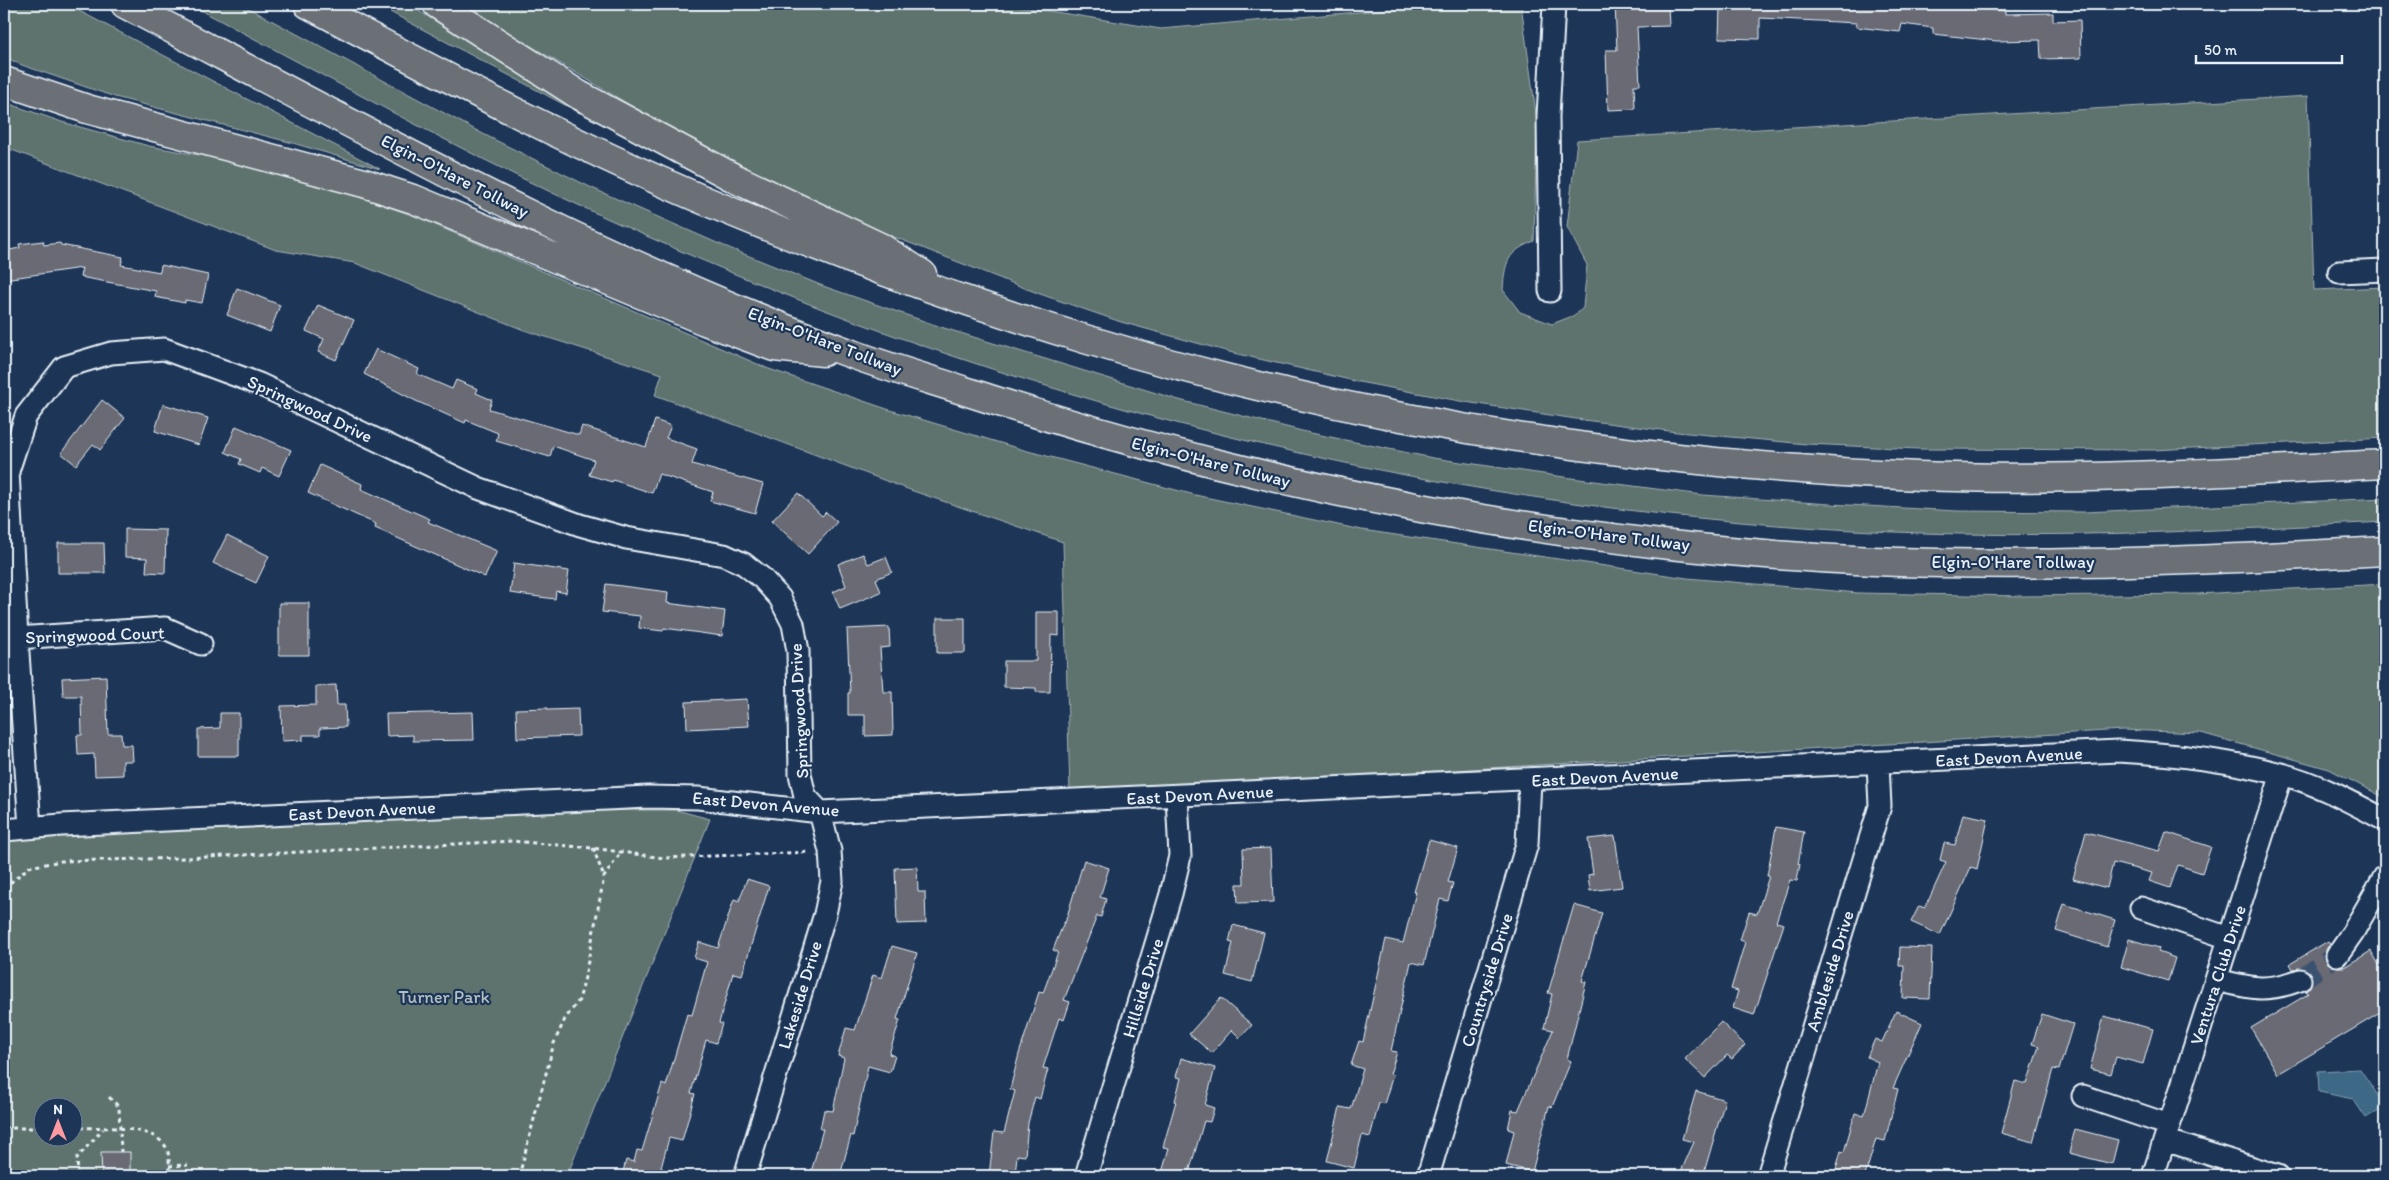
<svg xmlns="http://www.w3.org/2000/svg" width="2389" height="1180" viewBox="0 0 2389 1180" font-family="Itim,sans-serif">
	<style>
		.green { fill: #5f736e; stroke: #a4b2b3; fill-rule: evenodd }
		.water { fill: #3e6886; stroke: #829fb4 }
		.building { fill: #696a73; stroke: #e8f1f8 }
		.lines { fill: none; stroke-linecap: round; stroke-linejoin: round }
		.minor-tunnel { stroke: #3b516f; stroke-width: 21; stroke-dasharray: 21 11; stroke-linecap: butt }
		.minor-casing { stroke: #e8f1f8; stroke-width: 25 }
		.highway-casing { stroke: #e8f1f8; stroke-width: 31 }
		.path { stroke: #e8f1f8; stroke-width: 3; stroke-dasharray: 4 4; stroke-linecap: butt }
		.minor { stroke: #1d3557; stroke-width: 21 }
		.highway { stroke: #6a7074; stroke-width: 28 }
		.labels { text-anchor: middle; stroke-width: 4.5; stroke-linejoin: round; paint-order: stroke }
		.street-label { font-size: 18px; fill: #e8f1f8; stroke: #1d3557 }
		.park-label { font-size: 18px; fill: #b1bfc1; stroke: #1d3557 }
	</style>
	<rect width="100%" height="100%" fill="#1d3557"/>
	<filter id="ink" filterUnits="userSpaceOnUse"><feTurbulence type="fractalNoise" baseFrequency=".02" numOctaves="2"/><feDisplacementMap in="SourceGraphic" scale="10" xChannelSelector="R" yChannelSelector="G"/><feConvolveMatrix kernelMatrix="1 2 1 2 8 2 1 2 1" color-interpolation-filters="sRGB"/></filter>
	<g filter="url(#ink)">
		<path class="green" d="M4,4H66L380,169L293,143L115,97L19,64L4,56Z
			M189,4H241L485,135L592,188L717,243L823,286L944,328L1179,400L1306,432L1433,458L1571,478L1703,495L1830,504L1957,511L2085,512L2385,498V522C2243,529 2101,537 1959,534C1572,526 1183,447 822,309C706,264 586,211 475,155C378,106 284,54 189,4Z
			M375,4H408L580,113Z
			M461,4H1006L1161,29L1450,4H1521L1537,121L1534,241C1507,252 1505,262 1503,290L1520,312L1552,324L1575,315L1583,308L1587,265L1567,227L1577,140L2308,96L2314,290L2385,287V438L2153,450L1919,449L1806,444L1677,432L1576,419L1465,402L1359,382L1233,353L1121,322L1040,294L879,231L729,160L658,122Z
			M4,102L62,122L149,146L221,159L317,182L412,215L769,369L890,410L1024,450L1195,495L1362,530L1687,578L1858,593L2023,596L2197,594L2385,584V798L2329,769L2201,733L2123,730L1070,793L1063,542L913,491L655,395L662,374L524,330L355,263L276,250L4,147Z
			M591,810H676L710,819L567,1176H4V839ZM42,1108H72V1138H42Z"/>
		<path class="water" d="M2360,1069L2385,1106L2366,1118L2353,1099L2319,1092L2318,1071Z"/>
		<path class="building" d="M1615,4H1668L1669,26L1637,27L1640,85H1634L1635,109L1608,110L1606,50H1617Z
			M1737,4H1935L2005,11V14L2053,13V21L2080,20L2081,58L2041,59L2040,40L1997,41L1933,34V28L1902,24L1900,32L1856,27L1857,23L1760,18V39L1719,38L1720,6H1737Z
			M43,241L44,245L60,243L61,245L123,257L121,265L160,272L161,265L208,275L202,303L185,300V303L155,297L156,291L80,277L82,268L4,279V251L20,248L19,244Z
			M237,288L280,305L270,332L227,315Z
			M318,305L354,320L336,360L318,352L324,339L306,331Z
			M376,349L419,369L417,374L452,389L456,380L478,389L476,393L492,400L489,409L579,435L582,426L646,447L655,420L671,426L666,438L697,449L692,464L763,484L755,513L710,501L713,492L659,474L652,493L613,480L612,482L589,475L594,460L553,446L550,457L496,441L498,433L466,420L465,423L416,401L364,374Z
			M102,400L125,418L100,450L93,444L76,465L61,453Z
			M163,404L208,418L199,445L155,431Z
			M236,426L291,450L279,476L262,468L260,473L239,464L241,459L225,452Z
			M320,465L362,484L361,489L430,519L428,522L497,551L485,577L375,528L376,524L308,493Z
			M798,493L822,516L826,512L837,522L808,554L772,521Z
			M125,529L166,530L165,573L146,572L147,558L125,557Z
			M227,535L269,556L256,583L213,563Z
			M58,543H104L105,573H58Z
			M863,554L868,564L886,557L892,572L876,579L881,592L840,609L833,592L846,586L838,564Z
			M514,563L569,571L566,593L556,591L555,599L510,593Z
			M606,584L668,592L667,603L725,611L722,636L664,628L663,631L639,628L640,616L602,612Z
			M279,603H309V655H279Z
			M1036,612H1059V636L1051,635L1050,692H1036V688L1004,687V661H1036Z
			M937,618H965V653H937Z
			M889,627L890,647L880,648L883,692H892L893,735L865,736V715H848V693H850L847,629Z
			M106,676L108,734H121L122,745H132L133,761H123V775L95,776L94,754L78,755L77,735H82L81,696H63L62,678Z
			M336,685L337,705H345L346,727L320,728V735H303V740L282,741L281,706L316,705V686Z
			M747,699L749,726L687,729L686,702Z
			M548,708V710L578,709L579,736L517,738L516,709Z
			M473,712L474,740L413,741V735L387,736L386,714Z
			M220,713H239V756H198V729L220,728Z
			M1963,814L1988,819L1977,869L1971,867L1940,935L1911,922L1919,906L1925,908L1946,862L1940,860L1944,843L1955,845Z
			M1776,827L1804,832L1798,864H1800L1797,881L1790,880L1776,922L1784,924L1754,1015L1733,1008L1738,991L1731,989L1745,942L1740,940L1749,912L1757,914L1769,876H1767Z
			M2086,832L2159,851L2166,832L2211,847L2202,873L2178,865L2170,888L2149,881L2152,873L2113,863L2107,888L2073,879Z
			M1615,836L1622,887L1590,891L1588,875L1593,874L1588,839Z
			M1429,840L1458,848L1448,882L1453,883L1448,901L1440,899L1424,965L1411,962L1391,1051L1397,1052L1390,1074L1393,1075L1384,1104L1379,1103L1370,1137L1362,1135L1354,1168L1327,1161L1340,1107L1351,1109L1363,1069L1351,1065L1359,1041L1363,1042L1386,939L1403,943L1416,892H1414Z
			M1271,848L1273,902L1238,903L1237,884H1244L1243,849Z
			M1084,860L1109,868L1100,897L1106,899L1101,917L1097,916L1064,1000L1070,1002L1064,1020L1059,1018L1043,1068L1048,1069L1040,1099L1035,1097L1028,1123L1025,1156L1017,1155L1015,1176H989L994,1132L1004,1133L1015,1091L1010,1089L1019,1054L1039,992L1043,993L1058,952L1053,950L1064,922L1065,923Z
			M917,867L918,892H925L926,923L897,924L895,868Z
			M747,879L769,886L742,975L733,973L719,1023L722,1024L716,1043L706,1040L691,1093L695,1094L682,1141L669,1138L661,1168L670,1171L669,1176H622L626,1160L634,1162L637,1150L642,1151L662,1084L666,1086L687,1014L692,1015L707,962L694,958L699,942L718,948L734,899L739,901Z
			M2064,904L2115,920L2107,947L2056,931Z
			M1574,905L1602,913L1582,981L1586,982L1567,1059L1571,1061L1552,1107L1549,1106L1532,1172L1506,1165L1514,1131L1508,1129L1512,1110L1518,1111L1553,1030L1544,1028L1552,994L1548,993Z
			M1233,925L1264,933L1252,982L1225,975L1233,943L1229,942Z
			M2129,939L2159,948L2158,952L2175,958L2168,981L2121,967Z
			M2328,941L2330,943L2325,953L2326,960L2330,965L2335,967H2344L2371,951L2385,975V1010L2278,1074L2251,1028L2308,994L2306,991L2312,983V976L2303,968L2293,969L2290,964Z
			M892,946L917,953L897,1019L900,1020L889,1054L895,1056L890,1072L868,1066L853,1136L851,1135L840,1176H810L823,1129H820L824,1110L833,1111L844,1058L838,1056L846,1028L855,1030L873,975L882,978Z
			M1900,947L1932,948L1930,999L1903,998L1904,966H1899Z
			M1221,998L1252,1025L1240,1038L1232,1030L1212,1053L1189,1034Z
			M1896,1011L1922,1023L1893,1088L1898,1089L1885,1141L1876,1139L1865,1176H1834L1841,1151L1844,1152L1855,1113L1864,1116L1878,1062L1867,1057L1875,1039L1882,1042Z
			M2042,1014L2073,1024L2059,1070L2053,1069L2033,1142L2001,1133L2015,1081L2027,1084L2039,1046L2032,1044Z
			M2104,1016L2153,1029L2143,1064L2116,1057L2111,1074L2090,1069Z
			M1721,1022L1745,1045L1732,1059L1727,1055L1705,1078L1685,1059Z
			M1181,1058L1215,1068L1205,1105L1214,1108L1210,1122L1204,1121L1188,1176H1161L1169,1148L1163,1147L1176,1101H1175L1181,1078L1176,1077Z
			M1696,1091L1725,1100L1703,1176H1679L1694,1142L1682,1139Z
			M2075,1129L2118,1140L2112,1164L2069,1153Z
			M101,1152H130V1176H102Z"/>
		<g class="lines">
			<path class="minor-tunnel" d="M2300,980L2337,955"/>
			<defs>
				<path id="minor" d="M2339,272L2385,270
					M1550,291L1548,116L1554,4
					M17,638L165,628L201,644
					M30,827L17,638L8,471L26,416L64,367L111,353L164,349L259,384L478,488L580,525L626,538L724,555L744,564L762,578L780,598L793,624L798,651L800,774L805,796L820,812L830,851L832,881L825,914L745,1176
					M4,830L61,825L648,797L698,798L820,812L2118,751C2173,754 2227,760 2281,774C2317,783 2353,803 2385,820
					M2141,908L2229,938
					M2337,955L2353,932L2385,876
					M2216,980C2251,988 2265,993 2300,980
					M2083,1096L2169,1125
					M2165,1140L2278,1176
					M1086,1176L1171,894L1180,856L1177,797
					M1428,1176L1527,844L1530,780
					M1768,1176L1880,806L1878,764
					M2153,1176L2282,774"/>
				<path id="highway" d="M125,4C362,129 599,262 852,354C890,368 928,379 965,391C1258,487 1566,547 1874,561C2045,568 2215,560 2385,551
					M308,4C449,79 590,154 737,214C851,261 967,303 1085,339C1354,421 1637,464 1919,476C2074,482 2230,472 2385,464
					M437,4L579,95L736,179L880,247L922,274
					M4,81L87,109L364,183L416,200L705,321L774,347L823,352"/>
			</defs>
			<use href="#minor" class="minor-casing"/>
			<use href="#highway" class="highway-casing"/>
			<path class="path" d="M593,848L604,877
				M4,888L29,867L61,861L187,858L512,841L592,848L664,858L810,852
				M109,1097L119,1107L121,1152
				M4,1128H42
				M72,1128C97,1128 155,1123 167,1149C170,1157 169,1168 169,1176
				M169,1166L188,1165
				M78,1176L77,1158L103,1129
				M519,1176L554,1043L565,1019L579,1000L584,982L604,877L621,852"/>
			<use href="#minor" class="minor"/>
			<use href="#highway" class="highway"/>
		</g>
	</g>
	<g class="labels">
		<g class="street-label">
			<text transform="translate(455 176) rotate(27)" y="6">Elgin-O'Hare Tollway</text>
			<text transform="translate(825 341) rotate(21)" y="6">Elgin-O'Hare Tollway</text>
			<text transform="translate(310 409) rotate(25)" y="6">Springwood Drive</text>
			<text transform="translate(1211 462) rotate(14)" y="6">Elgin-O'Hare Tollway</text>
			<text transform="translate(1609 535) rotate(7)" y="6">Elgin-O'Hare Tollway</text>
			<text x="2013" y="568">Elgin-O'Hare Tollway</text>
			<text transform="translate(95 635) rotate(-2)" y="6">Springwood Court</text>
			<text transform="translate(799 711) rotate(-93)" y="6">Springwood Drive</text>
			<text transform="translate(2009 757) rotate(-3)" y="6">East Devon Avenue</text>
			<text transform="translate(1605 777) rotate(-3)" y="6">East Devon Avenue</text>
			<text transform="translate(1200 795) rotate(-3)" y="6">East Devon Avenue</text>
			<text transform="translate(766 804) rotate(5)" y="6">East Devon Avenue</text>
			<text transform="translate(362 811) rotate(-3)" y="6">East Devon Avenue</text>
			<text transform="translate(1830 971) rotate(-73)" y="6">Ambleside Drive</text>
			<text transform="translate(2218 975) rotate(-72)" y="6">Ventura Club Drive</text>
			<text transform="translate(1487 980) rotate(-73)" y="6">Countryside Drive</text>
			<text transform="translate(1143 988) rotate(-73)" y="6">Hillside Drive</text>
			<text transform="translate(800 995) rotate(-73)" y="6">Lakeside Drive</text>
		</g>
		<g class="park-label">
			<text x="444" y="1003">Turner Park</text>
		</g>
	</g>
	<rect width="2389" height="1180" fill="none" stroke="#1d3557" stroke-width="20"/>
	<rect x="10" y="10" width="2369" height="1160" fill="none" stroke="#e8f1f8" stroke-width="2" filter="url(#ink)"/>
	<g transform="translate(58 1122)"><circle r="24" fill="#1d3557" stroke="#6e8097"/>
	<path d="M0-4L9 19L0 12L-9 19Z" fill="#ff9aa2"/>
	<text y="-8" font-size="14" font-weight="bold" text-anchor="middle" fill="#e8f1f8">N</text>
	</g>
	<path d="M2196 55v8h146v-8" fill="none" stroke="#e8f1f8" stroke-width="2.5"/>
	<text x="2204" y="55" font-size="15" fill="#e8f1f8" stroke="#1d3557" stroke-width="4" paint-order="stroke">50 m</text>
</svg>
